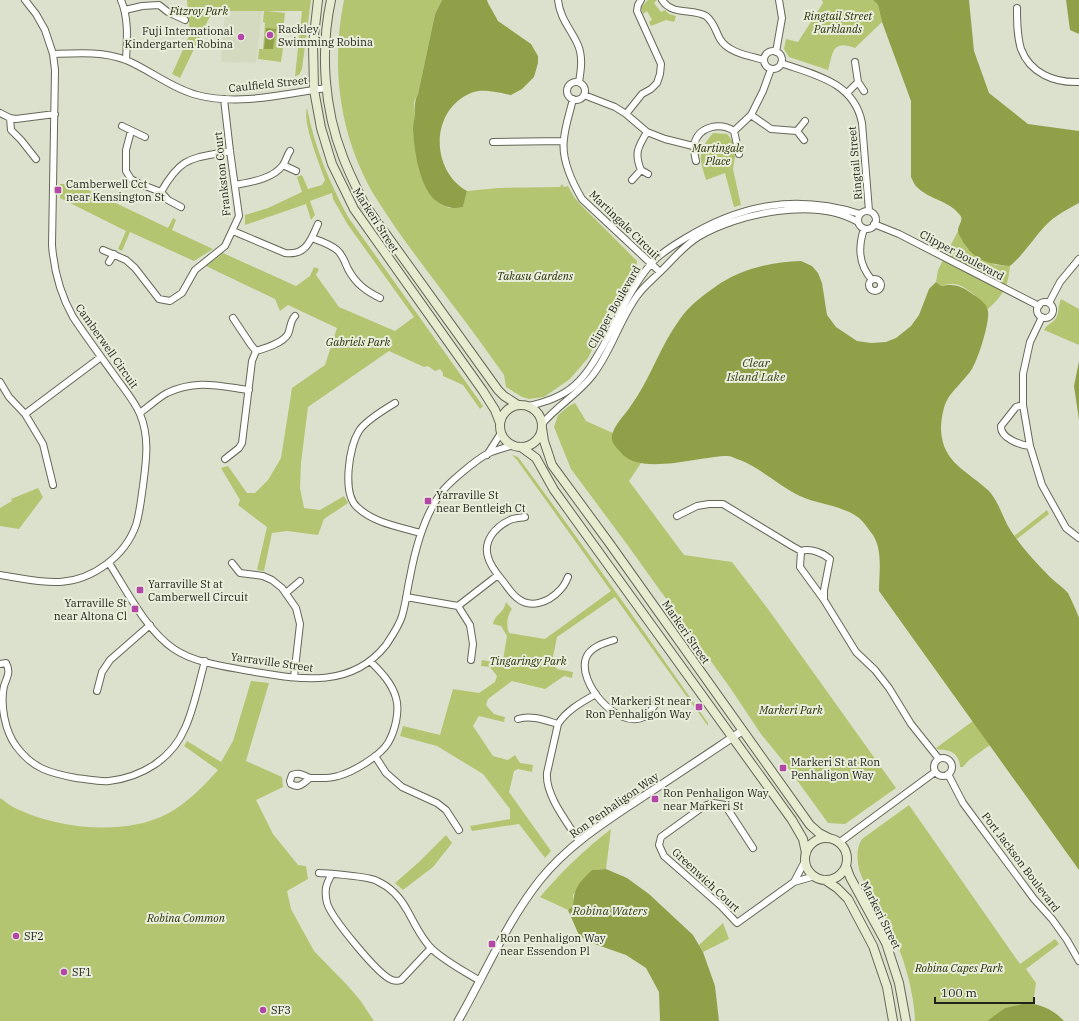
<svg xmlns="http://www.w3.org/2000/svg" width="1079" height="1021" viewBox="0 0 1079 1021" font-family="'IBM Plex Serif',serif">
	<style>
		.built { fill: #d3dabf }
		.green { fill: #b4c572 }
		.water { fill: #90a049 }
		.lines { fill: none; stroke-linecap: round; stroke-linejoin: round }
		.minor-casing { stroke: #646857; stroke-width: 8 }
		.tertiary-casing { stroke: #646857; stroke-width: 9 }
		.secondary-casing { stroke: #646857; stroke-width: 10 }
		.minor { stroke: #fff; stroke-width: 6 }
		.tertiary { stroke: #fff; stroke-width: 7 }
		.secondary { stroke: #e7ecd0; stroke-width: 8 }
		.poi-dot { fill: #b247a7; stroke: #e9eedb; stroke-width: 1.5 }
		.labels { text-anchor: middle; stroke-width: 4; stroke-linejoin: round; paint-order: stroke }
		.park-label { font-size: 11px; font-style: italic; fill: #272d07; stroke: #e9eedb }
		.poi-label { font-size: 11px; fill: #1f211a; stroke: #e9eedb; text-anchor: start }
		.street-label { font-size: 11px; fill: #1f211a; stroke: #e9eedb }
		.water-label { font-size: 12px; font-style: italic; fill: #38401a; stroke: #e9eedb }
	</style>
	<rect width="100%" height="100%" fill="#dce1ce"/>
	<path class="built" d="M225,11H262L256,63L221,62Z"/>
	<path class="green" d="M187,0H311L302,69L299,75L295,76L302,11H267L285,13L284,23H278L276,47L283,48L281,62L258,59L259,49H263L265,23L263,22L264,11H225L213,10L180,78L172,74L190,34Z
		M344,0H442L435,14L418,94L414,102L415,116L413,129L415,149L425,186L443,205L449,208H459L463,207L467,191L498,188L560,187L562,184L564,187L568,186L574,197L580,204L637,261L636,269L613,308L588,358L570,379L544,397L529,399L522,397L506,387L504,375C487,351 470,327 452,304C426,269 399,235 376,198C340,139 330,68 344,0Z
		M648,0H657L654,3L661,12L665,10L669,14L676,16L674,22L666,20L651,26L649,22L652,20L647,11L643,14L641,7Z
		M822,0H873L878,5L882,22L855,48C832,39 833,53 828,70L789,57L784,49L786,39L798,42L823,3Z
		M307,108C315,149 329,181 348,217L483,406L480,409L463,385L443,376V373L440,369L435,371L428,366L424,367L389,351L308,407L301,463L300,488L304,508L320,510L344,496L348,503L324,519L318,535L287,531L272,533L264,571L257,570L267,527L238,505L240,500L221,468L228,466L247,493H255L268,480L281,458L292,388L325,365L337,328L288,305L280,311L275,299L206,266L223,253L296,286L310,276L314,267L319,269L316,275L339,307L395,331L414,317L348,225L333,199L332,193L310,201L315,215L311,220L306,204L245,225V215L268,208L302,192L297,177L302,175L308,189L322,185L325,180C320,165 302,122 307,108Z
		M713,133L727,134L731,139L736,151L733,169L741,205L734,207L725,173L706,180C699,157 697,152 713,133Z
		M60,184H76L168,228L173,218L176,220L172,230L213,249L194,261L130,232L122,251L118,249L126,231L60,198Z
		M958,231L967,248L995,265L1010,266C1008,288 1003,295 988,309C982,301 970,290 961,286C955,283 947,284 941,286L936,282L938,270Z
		M1061,299L1079,309V345L1044,330C1047,324 1053,323 1056,318C1059,314 1058,305 1061,299Z
		M575,403L586,421L613,433L612,440C622,452 625,459 641,463L629,481L684,555L732,562L768,609L896,788L845,824L828,823L783,761L761,734L731,689L626,543L571,469L554,427L558,415L569,406Z
		M512,455L518,457C583,545 646,634 708,723V726L615,597L557,637L552,662L557,669L573,672L572,678L564,676L545,689L512,681L488,699L486,705L494,714L505,717L504,722L479,716L473,726L493,756L508,760L515,755L520,763L533,765L532,772L518,769L514,771L509,792L551,851L545,858L519,824L472,831L470,826L510,819V809L483,774L437,746L400,736L403,726L440,735L453,689L479,693L495,682L497,676L490,667L481,666L482,660L498,663L503,660L507,636L501,626L493,624C496,612 503,615 506,602L512,609C507,616 506,626 509,633L545,639L611,591L517,460Z
		M38,488L43,497L19,529L0,526V508L12,501L11,499Z
		M1047,510L1049,514L1017,539L1014,536Z
		M251,681L269,683L246,761L282,777L283,787L256,800L273,834L298,865L306,866L308,879L287,891L291,909L314,951L348,986L360,1000L374,1021H0V798C5,801 10,806 15,808C58,829 124,836 167,814C187,803 203,787 218,770L184,746L187,741L221,762L233,741Z
		M973,721L990,745L969,760L963,767H960C960,760 956,753 949,751C944,749 940,751 936,748Z
		M909,805L1020,964L1055,939L1059,944L1026,969L1036,983L1033,1003H1026L1006,1008L987,1021H915C914,988 901,947 885,918C878,906 862,881 859,869C857,859 856,848 862,839Z
		M611,829L606,869L592,870L573,895V906L568,910L540,897C561,872 585,849 611,829Z
		M446,835L452,843L433,867L403,890L395,883L419,862Z
		M723,923L729,939L703,952L699,945Z"/>
	<path class="water" d="M442,0H487L488,3L498,21L531,44L538,56V63L534,77L522,89L511,95C499,93 483,88 471,93C430,110 430,170 467,191L463,207C457,209 450,208 445,206C441,204 435,201 432,197C419,182 414,149 413,130C413,125 414,120 415,115C415,107 414,102 418,94L435,14Z
		M873,0H969L974,51L989,93L1028,124L1079,131V203C1068,209 1054,216 1045,226C1033,239 1024,254 1010,266C989,264 975,261 963,242C962,239 958,234 958,231C958,224 965,220 959,214C949,201 929,199 918,188C915,186 913,181 911,177V101L882,22L878,5Z
		M1066,0H1079V34L1070,30Z
		M266,28L276,29L273,49H264Z
		M801,261L812,266L818,273L822,283L827,315L836,327L857,341L871,343L886,342L896,338L911,326L919,315L929,289L936,282L941,286C957,283 962,287 974,295C980,299 987,304 988,311C990,322 978,359 972,369C965,380 952,390 946,402C943,409 941,421 941,429C942,463 968,471 989,491C999,502 1003,519 1011,531C1022,548 1036,563 1050,577C1055,582 1063,587 1068,593C1072,601 1076,610 1079,618V870L879,591C879,573 883,551 873,535C869,530 864,522 859,518C842,505 819,505 800,496C779,486 762,469 740,460C736,459 732,456 728,456C701,456 644,475 623,455C620,451 613,445 612,440C610,429 625,415 630,407C650,380 660,346 680,319C689,306 702,296 715,287C740,269 771,262 801,261Z
		M1079,361V420L1074,386Z
		M606,869L627,878L649,894L693,935L703,952L715,986L719,1021H660L659,992L646,968L626,955L586,941L578,933L568,910L573,906C574,887 579,883 592,870Z
		M1026,1003C1041,1004 1054,1010 1064,1021H987L1005,1008Z"/>
	<g class="lines">
		<defs>
			<path id="minor" d="M121,0C129,19 127,40 126,60
				M558,0C560,19 571,29 578,45C583,57 581,70 579,82
				M662,0C672,16 692,8 706,16C714,22 716,32 720,39C728,53 750,56 764,60
				M1017,8C1017,22 1017,36 1021,49C1030,73 1054,83 1079,82
				M125,10L142,6L159,5L168,12L185,20
				M764 60a9 9 0 1 1 18 0a9 9 0 1 1-18 0Z
				M776,52L782,18L779,0
				M53,54C77,53 103,51 126,60C150,70 171,88 197,95C239,106 284,94 326,88
				M781,63C815,75 854,82 862,123L869,211
				M858,82L864,91
				M567 91a9 9 0 1 1 18 0a9 9 0 1 1-18 0Z
				M847,93L858,82L855,62
				M584,95L615,107L626,114L647,132L665,139L693,146
				M573,99C570,112 565,126 564,139C561,159 572,182 582,199L660,272
				M0,113L10,118L16,119L55,114
				M626,114L642,94L651,89L657,83L660,74L661,64L637,11L638,5L641,0
				M751,115L771,129L797,131L804,140
				M10,118L11,130L21,140L36,159
				M122,126L145,137
				M131,131L126,150V171L131,179L140,184L161,192L168,200L181,207
				M734,131L751,115L763,91L771,69
				M797,131L805,121
				M647,132C638,147 634,153 641,170L648,174
				M493,142L563,141
				M696,161C695,156 693,150 694,145C698,126 720,122 734,131L739,154
				M283,165L296,171
				M632,180L641,170
				M235,185C251,182 273,179 283,165C286,161 287,155 290,151
				M161,192C182,155 192,159 230,151
				M858 220a9 9 0 1 1 18 0a9 9 0 1 1-18 0Z
				M874,224L899,234L1039,306
				M864,229C858,247 858,264 872,280
				M233,231L285,253C306,256 311,240 318,224
				M312,238C320,241 330,244 337,250C343,255 345,263 348,269C356,284 366,291 380,298
				M103,250L126,260L135,268L159,299L170,301L182,293L195,270L225,246L239,216L230,151L224,99
				M109,262L114,254
				M869 285a6 6 0 1 1 12 0a6 6 0 1 1-12 0Z
				M1037 310a8 8 0 1 1 16 0a8 8 0 1 1-16 0Z
				M1049,303L1060,282L1079,259
				M1042,317L1030,342L1023,374V405L1030,446L1042,485L1066,528L1079,538
				M233,318L251,345L256,351
				M256,351C266,348 283,343 288,334C291,327 290,321 295,316
				M0,382L9,397L25,414L43,444L53,485
				M395,403C385,409 365,421 359,431C349,447 342,493 357,507C374,523 399,527 421,533
				M1023,405L1016,407L1001,426C1000,438 1020,445 1030,446
				M529,406C545,402 562,397 575,385C587,374 595,360 603,346C618,318 630,289 650,265C657,256 674,245 684,239C741,204 796,194 860,214
				M140,413C148,407 158,398 167,393C196,379 219,386 249,390
				M25,414L101,357
				M542,424C557,406 578,394 592,376C611,352 619,321 637,296C643,287 652,280 660,272C673,260 682,247 698,237C739,213 815,197 858,222
				M487,455L501,433
				M225,459L239,448L242,443L252,361L256,351
				M677,516L697,506L709,504H723L792,546L801,551
				M525,517C520,518 514,518 510,520C495,527 483,541 488,557C490,565 497,574 502,580C507,586 511,593 516,597C530,610 549,602 560,590C563,587 566,582 568,577
				M109,563C127,591 146,630 174,649C196,664 230,667 255,672C303,680 352,688 386,645C392,636 399,626 402,616C406,603 407,590 410,577C415,550 424,516 441,493C448,483 476,460 487,454C495,450 505,448 513,445
				M232,563L240,573L263,576L272,580L282,588L296,608L300,624L294,677
				M0,575C20,578 40,583 60,582C93,580 125,556 136,525C140,512 141,499 143,486C146,462 150,438 140,414C135,402 125,390 117,379C102,358 87,338 73,317C60,294 54,271 52,245L55,70L53,54L45,30L36,14L25,0
				M286,593L300,581
				M406,597L458,606L498,575
				M824,600V590L830,559C823,553 811,548 801,551L800,567L824,600L856,652L875,670L889,688L911,724L939,759
				M458,606L470,625L473,644L471,660
				M614,640C604,643 590,647 586,658C577,682 617,730 644,717C650,714 654,706 658,700
				M0,664L6,663C11,672 7,677 4,686C0,705 5,731 16,746C33,769 50,773 76,778C86,779 99,782 109,781C142,777 172,759 185,728C194,709 199,682 205,661
				M97,691L102,672L110,660L150,625
				M518,719C531,715 544,720 558,724
				M375,756L386,773L402,787L437,803L446,810L459,830
				M934 767a9 9 0 1 1 18 0a9 9 0 1 1-18 0Z
				M948,774L963,803L1034,899L1052,919L1067,940L1079,961
				M310,778C303,775 299,772 292,775L290,781L291,784C299,789 304,783 310,778C320,778 329,779 338,776C353,772 380,756 388,743C395,731 400,711 396,698C392,683 381,672 370,661
				M579,841C567,822 545,795 547,773L558,724C567,710 582,702 596,694
				M840,842L935,772
				M753,848L725,805L713,803L704,806L661,837L659,845L664,856L721,906L737,923L794,882L815,876
				M319,873C332,874 367,876 377,881C390,887 400,897 407,910C414,922 421,939 432,949C446,962 464,971 480,981
				M332,874C326,884 324,890 327,903C331,917 378,975 392,980C395,981 398,981 401,980L431,948
				M794,882L805,861"/>
			<path id="tertiary" d="M458,1021C485,974 506,923 540,880C568,845 605,822 641,798C675,776 709,753 742,731"/>
			<path id="secondary" d="M318,0L313,44L314,90L321,128L332,164L354,209L483,391L495,410L500,423
				M331,0C320,51 324,109 343,157C349,173 357,189 365,205L498,390L504,396L518,405
				M500 426a21 21 0 1 1 42 0a21 21 0 1 1-42 0Z
				M542,428L544,441L552,465L610,544L810,825L819,833L829,838
				M521,447L536,458L554,490L792,820L803,839L806,853
				M805 859a21 21 0 1 1 42 0a21 21 0 1 1-42 0Z
				M846,866L850,877L886,943L899,983L906,1021
				M825,880L837,888L848,899L873,946L887,987L893,1021"/>
		</defs>
		<use href="#minor" class="minor-casing"/>
		<use href="#tertiary" class="tertiary-casing"/>
		<use href="#secondary" class="secondary-casing"/>
		<use href="#minor" class="minor"/>
		<use href="#tertiary" class="tertiary"/>
		<use href="#secondary" class="secondary"/>
	</g>
	<g class="poi-dot">
		<circle cx="270" cy="35" r="4"/>
		<circle cx="241" cy="37" r="4"/>
		<rect x="54" y="186" width="8" height="8" rx="2"/>
		<rect x="424" y="497" width="8" height="8" rx="2"/>
		<rect x="136" y="586" width="8" height="8" rx="2"/>
		<rect x="131" y="605" width="8" height="8" rx="2"/>
		<rect x="695" y="703" width="8" height="8" rx="2"/>
		<rect x="779" y="764" width="8" height="8" rx="2"/>
		<rect x="651" y="795" width="8" height="8" rx="2"/>
		<circle cx="16" cy="936" r="4"/>
		<rect x="488" y="940" width="8" height="8" rx="2"/>
		<circle cx="64" cy="972" r="4"/>
		<circle cx="263" cy="1010" r="4"/>
	</g>
	<g class="labels">
		<g class="park-label">
			<text x="199" y="15">Fitzroy Park</text>
			<text x="838" y="20">Ringtail Street<tspan x="838" dy="13">Parklands</tspan></text>
			<text x="718" y="152">Martingale<tspan x="718" dy="13">Place</tspan></text>
			<text x="535" y="280">Takasu Gardens</text>
			<text x="358" y="346">Gabriels Park</text>
			<text x="528" y="665">Tingaringy Park</text>
			<text x="791" y="714">Markeri Park</text>
			<text x="186" y="922">Robina Common</text>
			<text x="959" y="972">Robina Capes Park</text>
		</g>
		<g class="poi-label">
			<text x="278" y="33">Rackley<tspan x="278" dy="13">Swimming Robina</tspan></text>
			<text x="233" y="35" text-anchor="end">Fuji International<tspan x="233" dy="13">Kindergarten Robina</tspan></text>
			<text x="66" y="188">Camberwell Cct<tspan x="66" dy="13">near Kensington St</tspan></text>
			<text x="436" y="499">Yarraville St<tspan x="436" dy="13">near Bentleigh Ct</tspan></text>
			<text x="148" y="588">Yarraville St at<tspan x="148" dy="13">Camberwell Circuit</tspan></text>
			<text x="127" y="607" text-anchor="end">Yarraville St<tspan x="127" dy="13">near Altona Cl</tspan></text>
			<text x="691" y="705" text-anchor="end">Markeri St near<tspan x="691" dy="13">Ron Penhaligon Way</tspan></text>
			<text x="791" y="766">Markeri St at Ron<tspan x="791" dy="13">Penhaligon Way</tspan></text>
			<text x="663" y="797">Ron Penhaligon Way<tspan x="663" dy="13">near Markeri St</tspan></text>
			<text x="24" y="940">SF2</text>
			<text x="500" y="942">Ron Penhaligon Way<tspan x="500" dy="13">near Essendon Pl</tspan></text>
			<text x="72" y="976">SF1</text>
			<text x="271" y="1014">SF3</text>
		</g>
		<g class="street-label">
			<text transform="translate(268 84) rotate(-6)" y="4">Caulfield Street</text>
			<text transform="translate(855 163) rotate(-95)" y="4">Ringtail Street</text>
			<text transform="translate(222 174) rotate(-96)" y="4">Frankston Court</text>
			<text transform="translate(376 220) rotate(57)" y="4">Markeri Street</text>
			<text transform="translate(625 225) rotate(44)" y="4">Martingale Circuit</text>
			<text transform="translate(962 255) rotate(28)" y="4">Clipper Boulevard</text>
			<text transform="translate(614 307) rotate(-60)" y="4">Clipper Boulevard</text>
			<text transform="translate(107 346) rotate(55)" y="4">Camberwell Circuit</text>
			<text transform="translate(686 632) rotate(55)" y="4">Markeri Street</text>
			<text transform="translate(272 662) rotate(8)" y="4">Yarraville Street</text>
			<text transform="translate(614 805) rotate(-35)" y="4">Ron Penhaligon Way</text>
			<text transform="translate(1021 862) rotate(53)" y="4">Port Jackson Boulevard</text>
			<text transform="translate(706 880) rotate(43)" y="4">Greenwich Court</text>
			<text transform="translate(881 915) rotate(63)" y="4">Markeri Street</text>
		</g>
		<g class="water-label">
			<text x="756" y="367">Clear<tspan x="756" dy="14">Island Lake</tspan></text>
			<text x="610" y="915">Robina Waters</text>
		</g>
	</g>
	<path d="M935 997v6h99v-6" fill="none" stroke="#1f211a" stroke-width="2"/>
	<text x="941" y="997" font-size="12" fill="#1f211a" stroke="#e9eedb" stroke-width="3" paint-order="stroke">100 m</text>
</svg>
